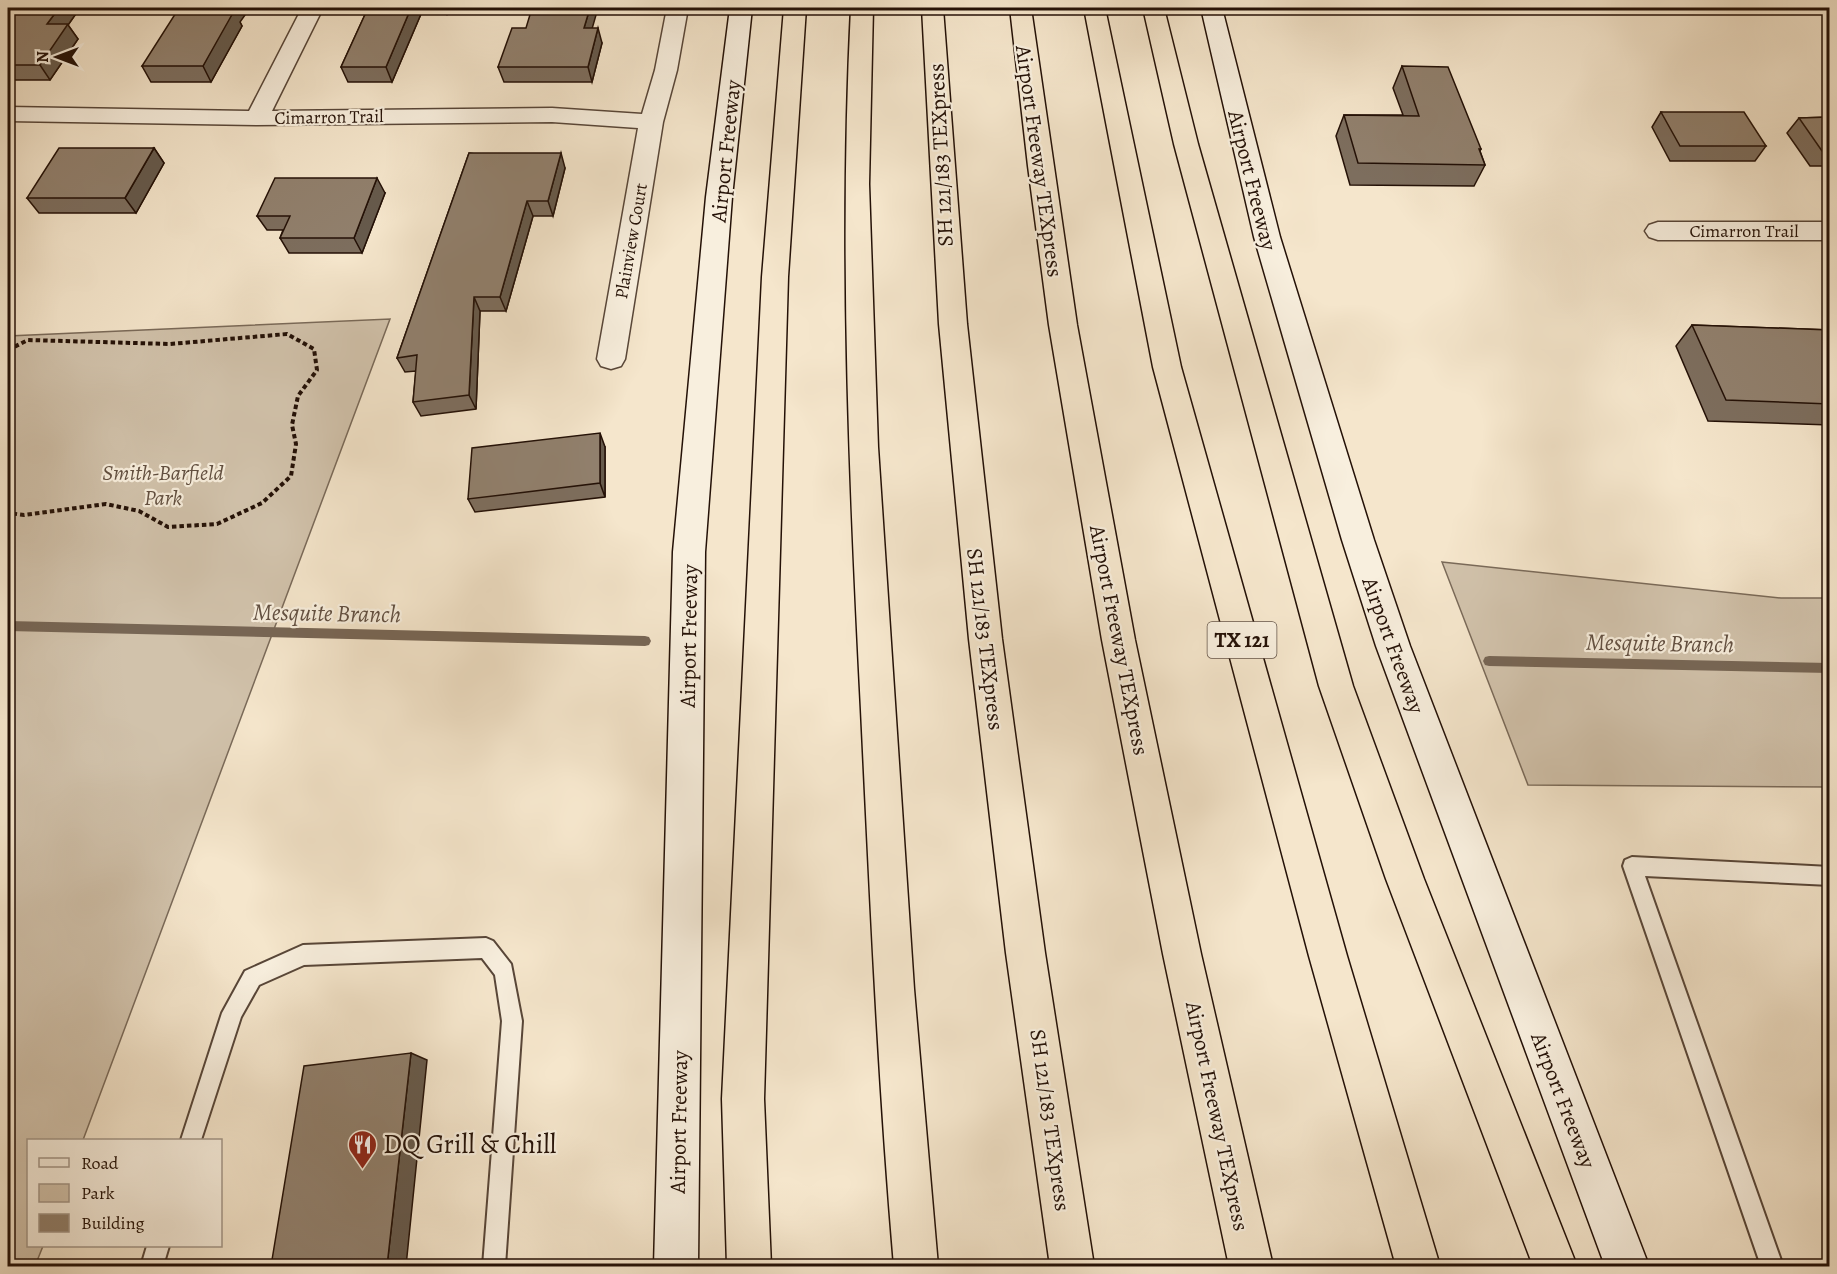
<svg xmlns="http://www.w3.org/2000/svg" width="1837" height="1274" viewBox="0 0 1837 1274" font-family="Alegreya,serif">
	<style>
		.green { fill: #d1c2ab; stroke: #7a6a59; stroke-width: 1.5 }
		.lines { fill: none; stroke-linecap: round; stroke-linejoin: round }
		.stream { fill: #765; fill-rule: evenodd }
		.lane-casing { stroke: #584638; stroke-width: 4 }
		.street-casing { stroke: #584638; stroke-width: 3 }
		.secondary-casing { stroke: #241107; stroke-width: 3 }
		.highway-casing { stroke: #241107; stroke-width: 3 }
		.path { stroke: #241107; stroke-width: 4; stroke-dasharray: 4.5 3; stroke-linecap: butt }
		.lane { fill: #f8efde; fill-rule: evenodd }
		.street { fill: #f8efde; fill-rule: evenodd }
		.secondary { fill: #f8efde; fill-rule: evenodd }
		.highway { fill: #f5e6cc; fill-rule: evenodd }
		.wall { fill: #7d6e5e; stroke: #241107; stroke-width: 1.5 }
		.shaded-wall { fill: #665a4c; stroke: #241107; stroke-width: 1.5 }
		.building { fill: #91806d; stroke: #241107; stroke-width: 1.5 }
		.labels { text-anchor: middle; stroke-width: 4.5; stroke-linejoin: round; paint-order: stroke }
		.far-street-label { font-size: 18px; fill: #241107; stroke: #f8efde }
		.shield { fill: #f8efde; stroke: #645448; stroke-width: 1.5 }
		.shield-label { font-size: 21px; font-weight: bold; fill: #241107 }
		.street-label { font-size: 22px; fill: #241107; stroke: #f8efde }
		.park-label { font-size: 22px; font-style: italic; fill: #614f40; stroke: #f8efde }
		.water-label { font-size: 24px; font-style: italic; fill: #625042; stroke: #f8efde }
		.near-poi-label { font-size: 27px; fill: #241107; stroke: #f8efde; text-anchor: start }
	</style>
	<rect width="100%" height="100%" fill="#f5e6cc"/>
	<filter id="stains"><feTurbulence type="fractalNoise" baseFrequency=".00333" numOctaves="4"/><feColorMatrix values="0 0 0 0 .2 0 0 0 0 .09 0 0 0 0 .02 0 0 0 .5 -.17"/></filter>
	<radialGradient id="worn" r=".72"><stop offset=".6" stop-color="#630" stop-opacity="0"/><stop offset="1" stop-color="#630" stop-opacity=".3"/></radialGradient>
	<path class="green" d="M390,319L83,1140H28V1246H43L35,1266H8V336Z
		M1442,562L1781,598H1829V787L1528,785Z"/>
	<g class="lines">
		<path class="stream" d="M8,621L645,636L649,637L651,641L649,645L645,646L8,631Z
			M1489,656L1830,663V673L1489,666L1485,665L1483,661L1485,657Z"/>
		<defs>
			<path id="lane" d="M1632,857L1830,867V885L1645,876L1783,1266H1761L1623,866L1625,860Z
				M486,938L493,941L511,964L522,1021L505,1266H483L502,1021L495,975L482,958L304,965L259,985L241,1017L201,1140H181L222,1013L245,971L303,945Z
				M147,1246H169L163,1266H141Z"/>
			<path id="street" d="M302,8H323L272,111L552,108L642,114L655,70L667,8H688L677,70L663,122L625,359L621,366L611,369L601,366L597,359L638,128L552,122L257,125L8,121V107L249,111Z
				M1658,222H1830V240H1658L1649,237L1645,231L1649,225Z"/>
			<path id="secondary" d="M730,8H752L732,197L705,552L698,1266H654L673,552L706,197Z
				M1201,8H1222L1280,237L1374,540L1410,646L1649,1266H1605L1376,646L1342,540L1254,237Z"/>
			<path id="highway" d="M784,8H806L788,277L764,1099L771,1266H727L722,1099L762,277Z
				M851,8H873L869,184L878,447L914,989L938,1266H894C878,1081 870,896 861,710C849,476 839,242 851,8Z
				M922,8H943L967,324L1002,639L1045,953L1094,1266H1050L1006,953L969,639L939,324Z
				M1010,8H1031L1077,325L1135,640L1201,954L1273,1266H1229L1163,954L1102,640L1049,325L1028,166Z
				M1084,8H1105L1181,367L1347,956L1440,1266H1396L1309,956L1153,367Z
				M1143,8H1164L1198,144L1353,686L1424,879L1577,1266H1533L1386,879L1319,686L1174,144Z"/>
		</defs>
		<use href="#lane" class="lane-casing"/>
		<use href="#street" class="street-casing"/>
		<use href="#secondary" class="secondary-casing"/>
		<use href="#highway" class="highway-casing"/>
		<path class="path" d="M8,350L28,340L170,344L287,334L314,349L317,370L298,396L292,425L296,444L291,476L262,503L217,524L168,527L139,511L106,504L24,515L8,513"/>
		<use href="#lane" class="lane"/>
		<use href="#street" class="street"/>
		<use href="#secondary" class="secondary"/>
		<use href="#highway" class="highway"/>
	</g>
	<path class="wall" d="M8,8H80L68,25L78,39L50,80H8Z
		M368,8H449L447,14H421L392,82H348L341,67Z
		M240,22L242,26L211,82H151L142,66Z
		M592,28L602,43L592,82H504L498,67Z
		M1402,66L1481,149L1480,151L1485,165L1474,186L1350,185L1336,136L1344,115H1403L1393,88Z
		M1661,112L1766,146L1755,161H1670L1652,127Z
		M1830,117V166H1810L1787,133L1799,118Z
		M154,148L164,163L136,213H39L27,198Z
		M469,153L565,168L553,216H533L506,311H480L476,409L421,416L413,402L416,371L405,372L397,358Z
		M385,193L362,253H289L280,238L283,230H267L257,216Z
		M1692,325L1830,330V425L1708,421L1676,346Z
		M605,447V497L475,512L468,499Z"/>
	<path class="shaded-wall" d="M59,8H80L68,25L78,39L50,80L40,65L47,24Z
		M232,8H250L240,22L242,26L211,82L203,66Z
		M411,8H418L421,14L392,82L386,67Z
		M445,8H449L447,14Z
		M590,8H598L588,43L584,28Z
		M598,28L602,43L592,82L588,67Z
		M154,148L164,163L136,213L125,198Z
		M561,153L565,168L553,216L548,201Z
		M377,178L385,193L362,253L354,238Z
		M527,201L533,216L506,311L500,297Z
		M474,297L480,311L476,409L469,395Z
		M600,433L605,447V497L600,483Z
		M411,1053L427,1060L406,1266H387Z"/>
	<path class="building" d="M8,8H59L47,24H68L40,65H8Z
		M179,8H232L230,11H234L203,66H142Z
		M368,8H411L386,67H341Z
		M532,8H590L584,28H598L588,67H498L512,28H526Z
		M1402,66L1448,67L1481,149H1479L1485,165L1358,163L1344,115L1419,116Z
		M1661,112H1744L1766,146H1680Z
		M1830,117V151H1822L1799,118Z
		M59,148H154L125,198H27Z
		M469,153H561L548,201H527L500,297H474L469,395L413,402L417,355L397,358Z
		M275,178H377L354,238H280L290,216H257Z
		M1692,325L1830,330V404L1726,400Z
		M600,433V483L468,499L472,448Z
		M411,1053L387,1266H271L304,1066Z"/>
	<defs>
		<symbol id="restaurant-pin" viewBox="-11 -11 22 30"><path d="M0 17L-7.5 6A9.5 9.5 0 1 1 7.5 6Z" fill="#8f2418" stroke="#f8efde"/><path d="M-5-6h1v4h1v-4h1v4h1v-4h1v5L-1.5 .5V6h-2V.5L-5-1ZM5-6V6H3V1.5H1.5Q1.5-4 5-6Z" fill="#fff"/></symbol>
	</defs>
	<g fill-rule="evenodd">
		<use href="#restaurant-pin" x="346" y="1128" width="33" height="45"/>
	</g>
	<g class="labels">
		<g class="far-street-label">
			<text transform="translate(329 117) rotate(-1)" y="6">Cimarron Trail</text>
			<text x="1744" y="237">Cimarron Trail</text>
			<text transform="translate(631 241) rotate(-80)" y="6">Plainview Court</text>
		</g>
		<rect class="shield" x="1207.5" y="622" width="69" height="36" rx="4.5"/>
		<g class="shield-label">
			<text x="1242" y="647">TX 121</text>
		</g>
		<g class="street-label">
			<text transform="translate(725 151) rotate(-84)" y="8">Airport Freeway</text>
			<text transform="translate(940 155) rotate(-93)" y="8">SH 121/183 TEXpress</text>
			<text transform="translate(1040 161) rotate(82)" y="8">Airport Freeway TEXpress</text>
			<text transform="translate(1253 180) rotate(76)" y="8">Airport Freeway</text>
			<text transform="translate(688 636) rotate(-89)" y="8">Airport Freeway</text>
			<text transform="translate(986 639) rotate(83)" y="8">SH 121/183 TEXpress</text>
			<text transform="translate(1120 640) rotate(79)" y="8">Airport Freeway TEXpress</text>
			<text transform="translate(1394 645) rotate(70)" y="8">Airport Freeway</text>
			<text transform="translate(1564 1100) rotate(69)" y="8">Airport Freeway</text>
			<text transform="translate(1218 1116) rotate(78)" y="8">Airport Freeway TEXpress</text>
			<text transform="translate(1051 1120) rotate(82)" y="8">SH 121/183 TEXpress</text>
			<text transform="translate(678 1122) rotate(-89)" y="8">Airport Freeway</text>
		</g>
		<g class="park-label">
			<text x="163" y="480">Smith-Barfield<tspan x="163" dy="25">Park</tspan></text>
		</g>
		<g class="water-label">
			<text transform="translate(327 613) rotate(1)" y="8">Mesquite Branch</text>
			<text transform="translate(1660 643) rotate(1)" y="8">Mesquite Branch</text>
		</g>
		<g class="near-poi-label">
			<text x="383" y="1153">DQ Grill &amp; Chill</text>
		</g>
	</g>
	<rect width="1837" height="1274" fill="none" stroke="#f5e6cc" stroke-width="30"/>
	<rect x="9" y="9" width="1819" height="1256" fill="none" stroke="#241107" stroke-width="3"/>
	<rect x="15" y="15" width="1807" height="1244" fill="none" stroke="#241107" stroke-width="1.5"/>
	<rect x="27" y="1139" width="195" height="108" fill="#f8efde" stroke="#a39688" stroke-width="1.5"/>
	<rect x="39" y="1158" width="30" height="9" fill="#f8efde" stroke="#a39688" stroke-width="1.5"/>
	<text x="81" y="1169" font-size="18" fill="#241107">Road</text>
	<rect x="39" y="1184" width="30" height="18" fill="#d1c2ab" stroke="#a39688" stroke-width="1.5"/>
	<text x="81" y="1199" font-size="18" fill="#241107">Park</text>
	<rect x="39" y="1214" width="30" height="18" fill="#91806d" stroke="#a39688" stroke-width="1.5"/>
	<text x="81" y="1229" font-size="18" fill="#241107">Building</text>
	<g transform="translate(57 57) rotate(270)" stroke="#f8efde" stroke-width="4.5" paint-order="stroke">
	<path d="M0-4.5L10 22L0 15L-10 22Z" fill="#241107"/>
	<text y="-9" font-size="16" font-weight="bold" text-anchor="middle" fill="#241107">N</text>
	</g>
	<rect width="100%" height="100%" filter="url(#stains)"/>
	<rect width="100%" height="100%" fill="url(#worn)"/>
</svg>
